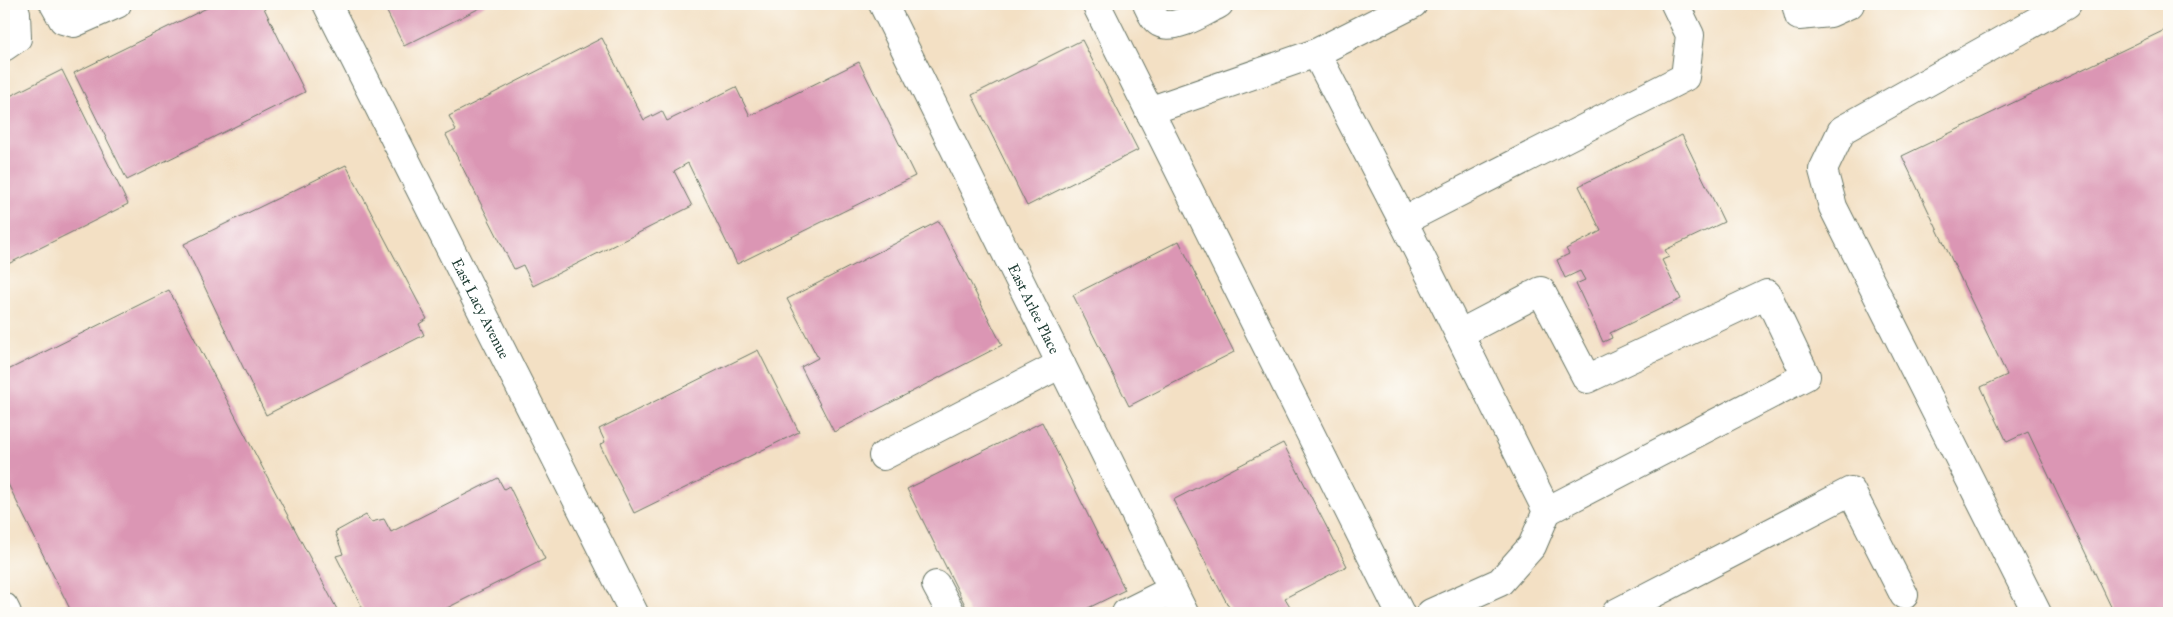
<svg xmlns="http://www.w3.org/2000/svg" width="2173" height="617" viewBox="0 0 2173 617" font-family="'IM FELL Great Primer',serif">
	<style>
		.building { fill: #db96b4 }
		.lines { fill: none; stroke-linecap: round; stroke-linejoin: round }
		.minor-casing { stroke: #697666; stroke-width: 30 }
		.minor { stroke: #fff; stroke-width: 28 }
		.labels { text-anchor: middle; stroke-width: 4; stroke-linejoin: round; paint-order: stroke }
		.street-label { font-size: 15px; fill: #1f3d34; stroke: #fdfcf7 }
	</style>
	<rect width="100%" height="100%" fill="#fdfcf7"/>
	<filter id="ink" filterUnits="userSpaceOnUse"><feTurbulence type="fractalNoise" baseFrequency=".02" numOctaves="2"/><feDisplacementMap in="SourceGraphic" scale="10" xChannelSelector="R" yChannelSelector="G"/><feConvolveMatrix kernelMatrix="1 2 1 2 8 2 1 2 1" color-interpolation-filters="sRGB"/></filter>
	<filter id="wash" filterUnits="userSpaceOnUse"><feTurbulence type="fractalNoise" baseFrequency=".0096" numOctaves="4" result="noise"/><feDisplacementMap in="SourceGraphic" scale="20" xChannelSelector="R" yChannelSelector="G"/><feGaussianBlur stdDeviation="1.12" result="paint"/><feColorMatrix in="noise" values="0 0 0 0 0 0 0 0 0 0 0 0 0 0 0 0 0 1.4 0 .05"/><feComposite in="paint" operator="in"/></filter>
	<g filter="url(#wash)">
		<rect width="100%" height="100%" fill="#f3e0c4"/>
		<g id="blocks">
			<path class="building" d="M215,4H262L305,92L127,180L74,73Z
				M383,4H488L404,46Z
				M2169,28V613H2114L2028,432L2007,442L1981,387L2007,375L1902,156Z
				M602,38L644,120L662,111L667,121L736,87L750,116L859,62L915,176L737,264L688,163L674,171L692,206L533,286L523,265L514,269L446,135L456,130L449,116Z
				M1082,40L1138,150L1027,206L972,95Z
				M62,70L128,204L4,266V99Z
				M1682,135L1724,222L1665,250L1669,257L1662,260L1681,299L1610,333L1612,338L1603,342L1576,284L1585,280L1580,271L1565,278L1557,260L1569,254L1566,249L1601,231L1579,186Z
				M346,165L427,319L419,324L424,335L266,415L184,244Z
				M939,221L1002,345L834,432L801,367L818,358L787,299Z
				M1179,241L1234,352L1129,406L1073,295Z
				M169,290L339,613H72L4,476V372Z
				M758,350L799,432L634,513L600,445L605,442L599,429Z
				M1042,422L1125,590L1078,613H969L907,489Z
				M1283,443L1347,566L1285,598L1294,613H1232L1173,500Z
				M498,478L504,489L509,486L545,559L437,613H365L336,556L343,554L335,532L366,515L371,522L384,519L391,532Z"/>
		</g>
	</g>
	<g filter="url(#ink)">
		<use href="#blocks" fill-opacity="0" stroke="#697666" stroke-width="1"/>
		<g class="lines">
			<defs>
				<g id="minor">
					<path d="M54,4L63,20L74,23L117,4"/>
					<path id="s1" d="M327,4L634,613"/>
					<path id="s2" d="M883,4L1184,613"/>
					<path d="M1096,4L1400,613"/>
					<path d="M1147,4C1150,10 1153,19 1160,23C1175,31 1205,11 1219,4"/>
					<path d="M1796,4L1799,16L1830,13L1850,4"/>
					<path d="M4,47L17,38L16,13L12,4"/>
					<path d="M1316,53L1413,4"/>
					<path d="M1149,111L1316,53L1403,221L1547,511L1532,546L1500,582L1431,613"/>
					<path d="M1403,221L1685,77L1690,35L1675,4"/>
					<path d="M1459,334L1541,291L1587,379L1767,294L1806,376L1547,511"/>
					<path d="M883,456L1061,364"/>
					<path d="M936,585L951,613"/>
					<path d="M4,607L7,613"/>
					<path d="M1126,613L1172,590"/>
					<path d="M1616,613L1851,491L1904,595"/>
					<path d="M2037,613L1833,207L1823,170L1842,130L2067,4"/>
				</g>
			</defs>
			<use href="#minor" class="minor-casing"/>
			<use href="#minor" class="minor"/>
		</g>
	</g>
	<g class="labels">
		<g class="street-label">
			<text dy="5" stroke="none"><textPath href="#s2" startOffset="340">East Arlee Place</textPath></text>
			<text dy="5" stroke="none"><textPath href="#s1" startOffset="341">East Lacy Avenue</textPath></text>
		</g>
	</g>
	<rect width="2173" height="617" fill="none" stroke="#fdfcf7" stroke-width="20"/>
</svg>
